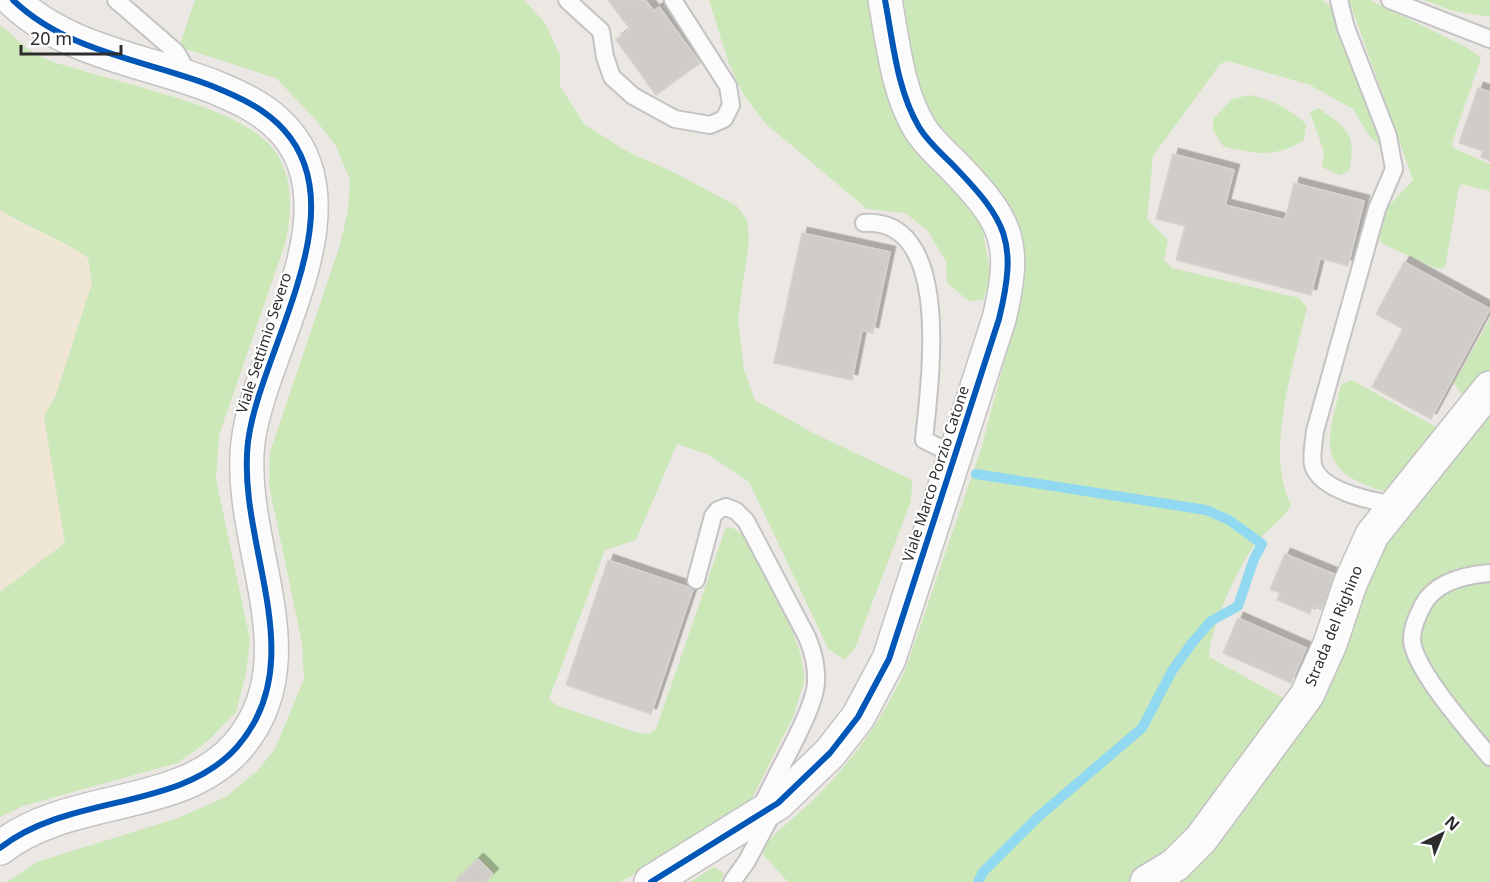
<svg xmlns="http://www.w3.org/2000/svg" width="1490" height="882" viewBox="0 0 1490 882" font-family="'Noto Sans',sans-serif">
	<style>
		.education { fill: #efe6d6 }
		.green { fill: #cce8b9 }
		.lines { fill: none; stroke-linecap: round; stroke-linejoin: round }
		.stream { stroke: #91d8f1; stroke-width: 10 }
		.building { fill: #d0cdc9; stroke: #d6d3ce; stroke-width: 1.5; filter: url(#shadow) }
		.service-casing { stroke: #c4c3c3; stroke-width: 20 }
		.minor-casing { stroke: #c4c3c3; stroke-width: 36 }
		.service { stroke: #fcfbfb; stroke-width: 16 }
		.minor { stroke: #fcfbfb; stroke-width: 33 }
		.cycleway-casing { stroke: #fff; stroke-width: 10 }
		.cycleway { stroke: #0057b8; stroke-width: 6 }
		.labels { text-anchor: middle; stroke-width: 4.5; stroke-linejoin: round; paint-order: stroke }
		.street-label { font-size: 15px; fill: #2d2d2d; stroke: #fff }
	</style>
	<defs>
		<filter id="shadow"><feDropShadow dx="5.5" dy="-5.5" stdDeviation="0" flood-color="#0004"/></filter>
	</defs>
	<rect width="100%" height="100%" fill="#ebe7e2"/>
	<path class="education" d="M0,210L19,222L66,242L88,258L92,283L56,395L44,417L65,543L0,592Z"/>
	<path class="green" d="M195,0H524L545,23L560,55V86L584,124L628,152L671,171L737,206L747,220L749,240L738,319L744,370L755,400L813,433L912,480L911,501L855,648L844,660L828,648L749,482L707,454L677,444L636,540L605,550L549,699L556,705L635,732L648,734L656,729L726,527L735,529L742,534L791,627L800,652L805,679L793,717L752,798L682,848L620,882H7L37,862L178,818L226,797L257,771L275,749L304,679L302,643L269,485L270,452L339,248L348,211L350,180L336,146L316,120L276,78L179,47Z
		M709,0H870L889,98L898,125L916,150L968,198L982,227L991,277L983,300L969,301L947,283L946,261L927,230L905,213L867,209L766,124L743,94L728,61Z
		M902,0H1322L1334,9L1381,146L1370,137L1353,109L1310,85L1228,61L1220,64L1153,156L1147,219L1168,240L1164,260L1172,268L1299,298L1307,308C1294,362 1264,454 1291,505C1282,522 1261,533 1251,550C1235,573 1210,630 1209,657L1289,701L1377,552L1490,401V882H788L760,851C777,830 798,815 817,796C854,759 885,716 906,668L982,446L1021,297L1025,259L1016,219L997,191L921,106L906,38Z
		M1349,0H1370L1468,48L1481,58L1452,143L1453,148L1490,164V191L1461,184L1459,187L1445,267L1438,269L1383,244L1379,239L1388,207L1413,180Z
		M1424,0H1490V17L1453,11Z
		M0,25C12,34 23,46 35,54C50,62 71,67 87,72C136,87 246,110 275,151C294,178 292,214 285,244L219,435L216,479L250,640L246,673L236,712L208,741L177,763L23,806L0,817V592L65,543L44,417L56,395L92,283L88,258C60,238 29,228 0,210Z
		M1250,95C1273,101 1289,108 1306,124L1304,140C1277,158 1253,154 1223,146L1213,130V119L1232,99Z
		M1318,108C1347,128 1357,133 1349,171L1339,175L1322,167L1324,152L1310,112Z
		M1490,319V376L1471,395L1461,393L1454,383Z
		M1352,380L1443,431L1393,492C1379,491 1370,487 1357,481C1314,460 1333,423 1341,385Z
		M714,867L724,873L720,882H690Z"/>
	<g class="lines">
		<path class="stream" d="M976,474L1206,510L1229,520L1262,544L1254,559L1238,606L1211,621L1192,643L1172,671L1142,728L1038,817L983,872L978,882"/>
	</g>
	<path class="building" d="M608,0H645L654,11L659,7L700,63L656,95L616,40L630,29Z
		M1478,88L1490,92V161L1481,157L1483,151L1459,143Z
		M1173,154L1234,170L1225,205L1285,220L1294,183L1364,201L1348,266L1320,258L1311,295L1176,260L1185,226L1156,219Z
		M802,233L890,252L873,333L862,330L852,380L774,363Z
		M1404,262L1490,309L1431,419L1372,387L1403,329L1376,314Z
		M1285,554L1336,575L1321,610L1313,606L1310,614L1277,600L1280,593L1270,589Z
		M608,560L693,589L651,714L566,685Z
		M1238,618L1306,648L1291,683L1223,653Z
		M478,859L493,874L485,882H454Z"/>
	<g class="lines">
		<defs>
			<path id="service" d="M116,0L176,52L190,77
				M567,0L601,31L605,57L612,77L633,96L675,119L710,125L724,119L731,105L728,86L673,0
				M1339,0L1346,28L1388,136L1394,169L1377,209L1315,431C1314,441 1311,456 1313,465C1320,491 1372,501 1396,505
				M1390,0L1490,39
				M864,223C955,217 929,386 924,440L955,455
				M1490,573C1466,575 1435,582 1423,605C1417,617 1412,627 1412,640C1414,670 1470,732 1490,757
				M696,580L713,516L718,510L726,507L736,511L746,521L807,637C813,651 817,667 816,683C814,713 774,776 761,808
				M732,882L747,861L773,812"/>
			<path id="minor" d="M0,848C70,793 179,812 237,747C314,659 236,544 248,442C259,352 358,212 284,130C264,108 239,97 212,86C145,60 67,52 13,0
				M651,882L778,803L830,753L858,717L889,659L999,319C1018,241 1007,221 953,165C941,153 928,142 919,127C897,90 893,42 885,0
				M1147,882L1175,865L1201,839L1307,695L1330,644L1350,584L1372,535L1490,388"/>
		</defs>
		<use href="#service" class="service-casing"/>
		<use href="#minor" class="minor-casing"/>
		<use href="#service" class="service"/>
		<use href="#minor" class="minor"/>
		<defs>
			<path id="cycleway" d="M0,848C70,793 179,812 237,747C314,659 236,544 248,442C259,352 358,212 284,130C264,108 239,97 212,86C145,60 67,52 13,0
				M651,882L778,803L830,753L858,717L889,659L999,319C1018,241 1007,221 953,165C941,153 928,142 919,127C897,90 893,42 885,0"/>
		</defs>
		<use href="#cycleway" class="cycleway-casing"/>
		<use href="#cycleway" class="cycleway"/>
	</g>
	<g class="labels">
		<g class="street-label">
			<text transform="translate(264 343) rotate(-72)" y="5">Viale Settimio Severo</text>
			<text transform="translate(936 474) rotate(-72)" y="5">Viale Marco Porzio Catone</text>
			<text transform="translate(1334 626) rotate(-68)" y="5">Strada del Righino</text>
		</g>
	</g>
	<g transform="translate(1442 834) rotate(43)" stroke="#ffffff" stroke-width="4.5" paint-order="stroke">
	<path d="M0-4.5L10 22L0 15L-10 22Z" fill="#2d2d2d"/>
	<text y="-9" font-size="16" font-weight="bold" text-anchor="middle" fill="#2d2d2d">N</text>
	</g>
	<path d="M21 45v9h100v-9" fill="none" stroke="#2d2d2d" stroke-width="3"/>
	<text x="30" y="45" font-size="18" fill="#2d2d2d" stroke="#ffffff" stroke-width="4.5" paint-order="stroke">20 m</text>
</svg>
